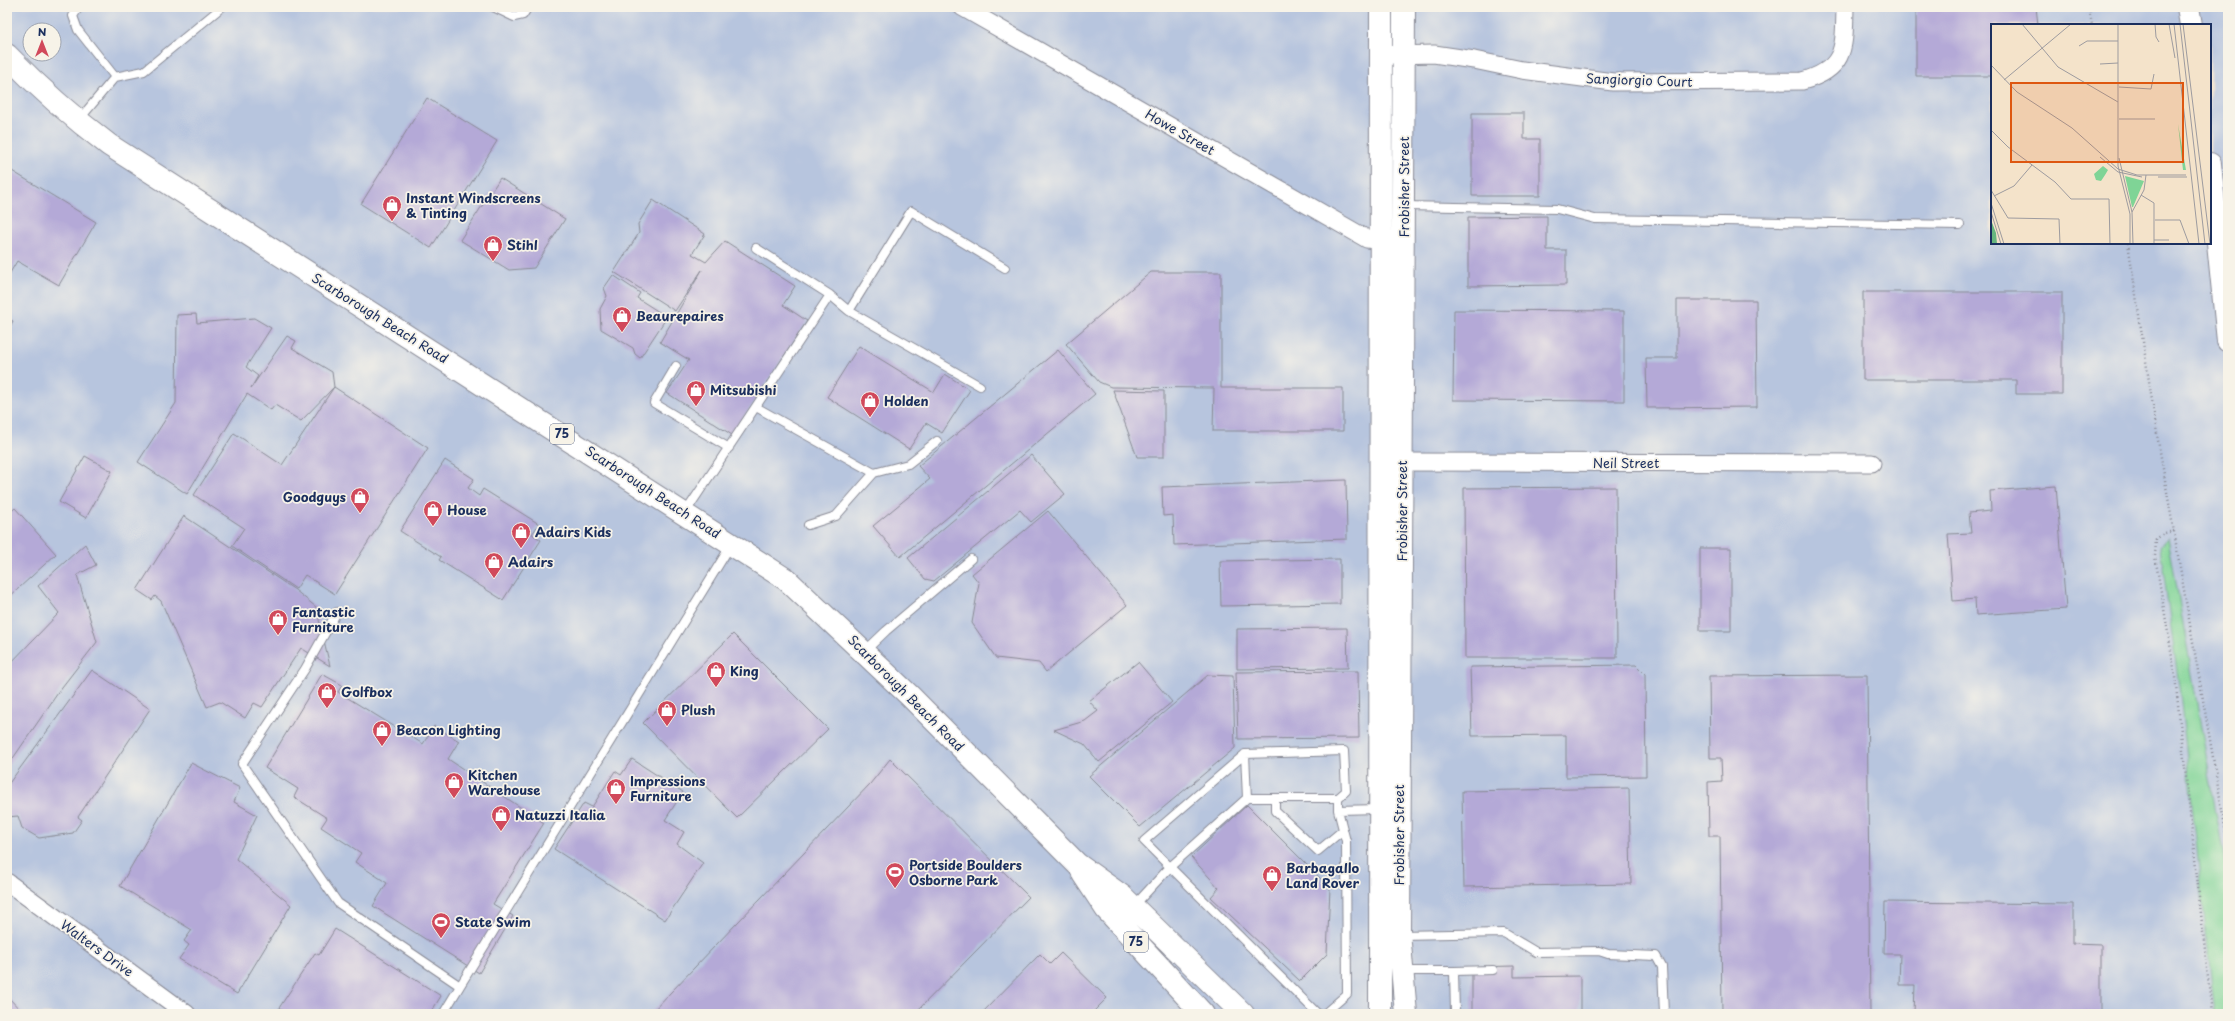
<svg xmlns="http://www.w3.org/2000/svg" width="2235" height="1021" viewBox="0 0 2235 1021" font-family="'Playpen Sans',sans-serif">
	<style>
		.industrial { fill: #b7c5de; fill-rule: evenodd }
		.green { fill: #7fd496; stroke: #4d827a }
		.building { fill: #b4a9d7 }
		.lines { fill: none; stroke-linecap: round; stroke-linejoin: round }
		.service-casing { stroke: #888994; stroke-width: 10 }
		.minor-casing { stroke: #888994; stroke-width: 19 }
		.primary-casing { stroke: #888994; stroke-width: 24 }
		.motorway-casing { stroke: #888994; stroke-width: 24 }
		.path { stroke: #888994; stroke-width: 2.5; stroke-dasharray: 1 3; stroke-linecap: butt }
		.service { stroke: #fff; stroke-width: 8 }
		.minor { stroke: #fff; stroke-width: 17 }
		.primary { stroke: #fff; stroke-width: 22 }
		.motorway { stroke: #fff; stroke-width: 22 }
		.labels { text-anchor: middle; stroke-width: 3.5; stroke-linejoin: round; paint-order: stroke }
		.shield { fill: #f7f3e8; stroke: #5d6a87; stroke-width: 1 }
		.shield-label { font-size: 12px; font-weight: bold; fill: #1b2f5e }
		.street-label { font-size: 13px; fill: #1b2f5e; stroke: #f7f3e8 }
		.poi-label { font-size: 13px; font-weight: bold; fill: #1b2f5e; stroke: #f7f3e8; text-anchor: start }
		.inset-road { fill: none; stroke: #9d9b9f; stroke-width: 1 }
		.view { fill: #de5710; fill-opacity: 0.15; stroke: #de5710; stroke-width: 2 }
		.inset-edge { fill: none; stroke: #1b2f5e; stroke-width: 2 }
	</style>
	<rect width="100%" height="100%" fill="#f7f3e8"/>
	<filter id="ink" filterUnits="userSpaceOnUse"><feTurbulence type="fractalNoise" baseFrequency=".025" numOctaves="2"/><feDisplacementMap in="SourceGraphic" scale="8" xChannelSelector="R" yChannelSelector="G"/><feConvolveMatrix kernelMatrix="1 2 1 2 8 2 1 2 1" color-interpolation-filters="sRGB"/></filter>
	<filter id="wash" filterUnits="userSpaceOnUse"><feTurbulence type="fractalNoise" baseFrequency=".012" numOctaves="4" result="noise"/><feDisplacementMap in="SourceGraphic" scale="16" xChannelSelector="R" yChannelSelector="G"/><feGaussianBlur stdDeviation="0.9" result="paint"/><feColorMatrix in="noise" values="0 0 0 0 0 0 0 0 0 0 0 0 0 0 0 0 0 1.4 0 .05"/><feComposite in="paint" operator="in"/></filter>
	<g filter="url(#wash)">
		<rect width="100%" height="100%" fill="#f4e3ca"/>
		<path class="industrial" d="M7,7H2228V1014H7ZM1992,25H2210V243H1992ZM30,30H54V54H30Z"/>
		<path class="green" d="M2168,537L2228,881V1014H2215L2180,694L2160,546Z"/>
		<g id="blocks">
			<path class="building" d="M1916,7H2036L2038,25H1992V76H1916Z
				M427,98L497,141L431,248L361,204Z
				M1472,113H1524V139H1540V196H1472Z
				M7,168L96,222L59,285L17,261L7,278Z
				M500,178L565,219L534,268L509,270L460,240Z
				M653,200L705,234L692,254L706,262L725,241L795,286L783,305L807,321L732,435L667,393L689,360L660,342L702,270L675,311L614,272L639,233L638,224Z
				M1547,216V250H1566V285L1468,286V217Z
				M1151,272H1221V388H1343V431H1213L1214,388L1111,387L1099,382L1066,344Z
				M613,275L640,293L637,298L667,317L640,358L635,354L633,348L601,329L600,309L607,296L604,288Z
				M1863,292H2062V394H2016V380H1863Z
				M1677,300H1756L1757,407L1647,408L1646,358H1677Z
				M1454,310L1624,311V401L1453,400Z
				M196,314L197,323L254,318L271,328L246,367L258,376L251,388L287,336L296,341L292,348L332,372L334,387L301,421L275,405L271,410L247,394L187,494L138,462L176,403L177,315Z
				M7,318L13,321L7,332Z
				M859,346L934,392L945,374L970,390L942,433L926,423L909,449L827,397Z
				M1058,350L1095,394L900,557L873,526L930,479L918,466Z
				M334,387L428,448L335,594L305,575L296,589L232,546L244,528L194,495L234,433L282,465Z
				M1113,390L1164,391V457H1137Z
				M1031,455L1065,494L1031,522L1020,510L934,581L925,579L908,558Z
				M85,456L112,471L86,518L59,502Z
				M445,460L474,479L468,488L479,496L483,489L539,524L532,534L541,540L503,600L439,560L441,557L400,531Z
				M1346,480L1347,539L1174,545L1173,515L1163,516L1162,487Z
				M2056,486L2066,609L1976,615L1975,599L1953,601L1948,534L1971,533L1969,513L1991,511L1990,491Z
				M1616,487L1617,658H1465L1464,488Z
				M15,508L56,554L7,599V515Z
				M1048,511L1127,605L1046,672L1039,663L996,658L972,623L979,583L972,574Z
				M184,516L295,590L316,607L330,666L301,648L262,707L254,703L245,718L220,702L207,707L161,601L155,596L152,600L137,590Z
				M85,544L96,565L77,575L97,642L62,687L7,767V667L59,613L38,586Z
				M1700,548H1731V631H1700Z
				M1340,559V604L1221,606L1220,561Z
				M1347,628L1348,668L1237,669V629Z
				M733,634L828,729L737,818L643,723Z
				M1138,662L1172,702L1099,762L1084,744L1054,730L1085,721L1098,711L1089,701Z
				M1636,665L1645,674L1646,776L1566,777V735L1472,736L1470,667Z
				M92,670L150,709L78,817L82,820L73,833L39,838L22,828L18,816L7,817V786Z
				M1358,671L1359,738L1238,739L1236,672Z
				M322,674L342,685L338,692L423,744L434,726L459,741L448,759L544,823L493,904L513,916L479,973L373,906L387,883L355,862L361,853L321,827L327,818L294,797L298,789L265,768Z
				M1208,675L1233,676L1235,748L1140,827L1089,776Z
				M1867,675L1870,1014H1722L1720,836H1709L1708,782L1722,781L1721,758H1710L1709,676Z
				M632,759L683,792L665,820L684,832L677,844L703,863L665,920L554,849L584,803L592,807L615,771L621,775Z
				M890,759L1029,897L914,1014H650L870,784Z
				M191,763L240,788L234,802L257,815L236,859L291,905L237,994L179,959L189,945L184,941L192,930L120,886Z
				M1629,788L1631,884L1464,887L1462,791Z
				M1247,805L1330,888L1327,954L1300,981L1211,897L1219,888L1191,857Z
				M1885,902L2073,904V944L2101,945V1014H1914L1915,985H1899L1900,954H1884Z
				M335,929L441,996L430,1014H288L279,1008L315,953L319,955Z
				M1061,953L1107,998L1091,1014H981L1040,954L1050,964Z
				M1514,966V977L1580,976V1014H1472V967Z
				M7,996L24,1014H7Z"/>
		</g>
	</g>
	<g filter="url(#ink)">
		<use href="#blocks" fill-opacity="0" stroke="#888994" stroke-width="1"/>
		<g class="lines">
			<defs>
				<path id="service" d="M79,7L73,16L78,30L115,77
					M493,7L514,17L523,15L528,7
					M78,121L115,77L144,71L222,7
					M1405,206L1557,209L1595,219L1960,225
					M756,248L830,295L849,311
					M676,366L654,403L729,448
					M980,386L849,311L911,211L1005,268
					M756,407L874,473L836,516L808,525
					M874,473L908,464L937,441
					M685,513L830,295
					M337,612L305,669L242,764L338,903L460,986L443,1014
					M865,651L886,631L971,559
					M1245,754L1247,798
					M1275,798V811L1318,851L1343,830
					M1338,810L1379,809
					M1133,907L1170,867L1144,841L1245,754L1344,751L1346,791L1338,798
					M1400,935L1504,933L1536,952L1599,951L1608,954L1656,956L1662,967L1664,1014
					M1402,971H1454L1455,1014
					M1454,971L1493,970
					M460,986L731,545
					M1318,1014L1170,867L1247,798H1338V810L1346,841L1347,994L1324,1014"/>
				<path id="minor" d="M962,7L1367,239L1392,242
					M1391,55L1434,54L1474,60L1522,70L1613,82L1802,81C1847,69 1844,46 1845,7
					M1390,462L1872,463
					M7,882L187,1014"/>
				<path id="primary" d="M1404,7L1399,932L1406,1014
					M7,55C39,88 72,117 109,145L787,580L910,696L1077,864L1122,896L1243,1014
					M1083,874L1106,909L1203,1014
					M1380,1014L1381,7"/>
				<path id="motorway" d="M2188,7L2191,25
					M2210,164L2228,341"/>
			</defs>
			<use href="#service" class="service-casing"/>
			<use href="#minor" class="minor-casing"/>
			<use href="#primary" class="primary-casing"/>
			<use href="#motorway" class="motorway-casing"/>
			<path class="path" d="M2089,7L2092,25
				M2128,243L2158,440L2228,844
				M2174,531L2165,533L2156,539L2155,556L2174,668L2212,1014"/>
			<use href="#service" class="service"/>
			<use href="#minor" class="minor"/>
			<use href="#primary" class="primary"/>
			<use href="#motorway" class="motorway"/>
		</g>
	</g>
	<defs>
		<symbol id="shop-pin" viewBox="-11 -11 22 30"><path d="M0 17L-7.5 6A9.5 9.5 0 1 1 7.5 6Z" fill="#d1495b" stroke="#f7f3e8"/><path d="M-5-2.5h2.3a2.7 3.5 0 0 1 5.4 0H5L5.5 6h-11ZM-1.5-2.5h3a1.5 2.3 0 0 0-3 0Z" fill="#fff"/></symbol>
		<symbol id="stadium-pin" viewBox="-11 -11 22 30"><path d="M0 17L-7.5 6A9.5 9.5 0 1 1 7.5 6Z" fill="#d1495b" stroke="#f7f3e8"/><path d="M0-5a6.5 5 0 1 0 0 10a6.5 5 0 1 0 0-10ZM-3.5-1.8h7v3.6h-7Z" fill="#fff"/></symbol>
	</defs>
	<g fill-rule="evenodd">
		<use href="#shop-pin" x="381" y="194" width="22" height="30"/>
		<use href="#shop-pin" x="482" y="234" width="22" height="30"/>
		<use href="#shop-pin" x="611" y="305" width="22" height="30"/>
		<use href="#shop-pin" x="685" y="379" width="22" height="30"/>
		<use href="#shop-pin" x="859" y="390" width="22" height="30"/>
		<use href="#shop-pin" x="349" y="486" width="22" height="30"/>
		<use href="#shop-pin" x="422" y="499" width="22" height="30"/>
		<use href="#shop-pin" x="510" y="521" width="22" height="30"/>
		<use href="#shop-pin" x="483" y="551" width="22" height="30"/>
		<use href="#shop-pin" x="267" y="608" width="22" height="30"/>
		<use href="#shop-pin" x="705" y="660" width="22" height="30"/>
		<use href="#shop-pin" x="316" y="681" width="22" height="30"/>
		<use href="#shop-pin" x="656" y="699" width="22" height="30"/>
		<use href="#shop-pin" x="371" y="719" width="22" height="30"/>
		<use href="#shop-pin" x="443" y="771" width="22" height="30"/>
		<use href="#shop-pin" x="605" y="777" width="22" height="30"/>
		<use href="#shop-pin" x="490" y="804" width="22" height="30"/>
		<use href="#stadium-pin" x="884" y="861" width="22" height="30"/>
		<use href="#shop-pin" x="1261" y="864" width="22" height="30"/>
		<use href="#stadium-pin" x="430" y="911" width="22" height="30"/>
	</g>
	<g class="labels">
		<g class="shield">
			<rect x="550" y="424" width="24" height="20" rx="3"/>
			<rect x="1124" y="932" width="24" height="20" rx="3"/>
		</g>
		<g class="shield-label">
			<text x="562" y="438">75</text>
			<text x="1136" y="946">75</text>
		</g>
		<g class="street-label">
			<text transform="translate(1639 80) rotate(2)" y="5">Sangiorgio Court</text>
			<text transform="translate(1180 132) rotate(30)" y="5">Howe Street</text>
			<text transform="translate(1404 187) rotate(-90)" y="5">Frobisher Street</text>
			<text transform="translate(380 318) rotate(32)" y="5">Scarborough Beach Road</text>
			<text x="1626" y="468">Neil Street</text>
			<text transform="translate(653 492) rotate(33)" y="5">Scarborough Beach Road</text>
			<text transform="translate(1402 511) rotate(-90)" y="5">Frobisher Street</text>
			<text transform="translate(906 693) rotate(45)" y="5">Scarborough Beach Road</text>
			<text transform="translate(1399 835) rotate(-90)" y="5">Frobisher Street</text>
			<text transform="translate(97 948) rotate(36)" y="5">Walters Drive</text>
		</g>
		<g class="poi-label">
			<text x="406" y="203">Instant Windscreens<tspan x="406" dy="15">&amp; Tinting</tspan></text>
			<text x="507" y="250">Stihl</text>
			<text x="636" y="321">Beaurepaires</text>
			<text x="710" y="395">Mitsubishi</text>
			<text x="884" y="406">Holden</text>
			<text x="346" y="502" text-anchor="end">Goodguys</text>
			<text x="447" y="515">House</text>
			<text x="535" y="537">Adairs Kids</text>
			<text x="508" y="567">Adairs</text>
			<text x="292" y="617">Fantastic<tspan x="292" dy="15">Furniture</tspan></text>
			<text x="730" y="676">King</text>
			<text x="341" y="697">Golfbox</text>
			<text x="681" y="715">Plush</text>
			<text x="396" y="735">Beacon Lighting</text>
			<text x="468" y="780">Kitchen<tspan x="468" dy="15">Warehouse</tspan></text>
			<text x="630" y="786">Impressions<tspan x="630" dy="15">Furniture</tspan></text>
			<text x="515" y="820">Natuzzi Italia</text>
			<text x="909" y="870">Portside Boulders<tspan x="909" dy="15">Osborne Park</tspan></text>
			<text x="1286" y="873">Barbagallo<tspan x="1286" dy="15">Land Rover</tspan></text>
			<text x="455" y="927">State Swim</text>
		</g>
	</g>
	<g transform="translate(1991 24)">
		<rect width="220" height="220" fill="#f4e3ca"/>
		<path d="M187,100L195,146H192ZM112,142L117,146L114,151L110,157L105,156L103,150ZM134,152L153,157L142,183H141Z" fill="#7fd496"/>
		<path d="M0,196L5,209L6,220H0Z" fill="#67b67f"/>
		<path class="inset-road" d="M31,0L67,43L127,78M127,0V142L139,190V220M164,0L165,13L168,18M178,0L184,34M183,0L208,220M189,0L214,220M192,0L219,220M88,22L96,17H127M109,40L127,39M0,41L26,68L81,104L127,145L146,151H195M13,56L80,0M128,63L160,65L163,50M128,95H164M0,106L17,123L64,158L80,175H118L119,220M109,133L127,148L151,153M128,134L141,188L142,220M167,153H196M0,166L17,194L68,195L69,220M150,171L163,179V220M3,172L23,162L41,141M0,179L13,220M0,188L10,220M141,188L153,166L155,151M164,196H189L198,220M163,216H178"/>
		<path class="view" d="M20,59H192V138H20Z"/>
		<rect width="220" height="220" class="inset-edge"/>
	</g>
	<rect width="2235" height="1021" fill="none" stroke="#f7f3e8" stroke-width="24"/>
	<g transform="translate(42 42)"><circle r="19" fill="#f7f3e8" stroke="#9fa5b1"/>
	<path d="M0-3L7 15L0 10L-7 15Z" fill="#d1495b"/>
	<text y="-6" font-size="11" font-weight="bold" text-anchor="middle" fill="#1b2f5e">N</text>
	</g>
</svg>
